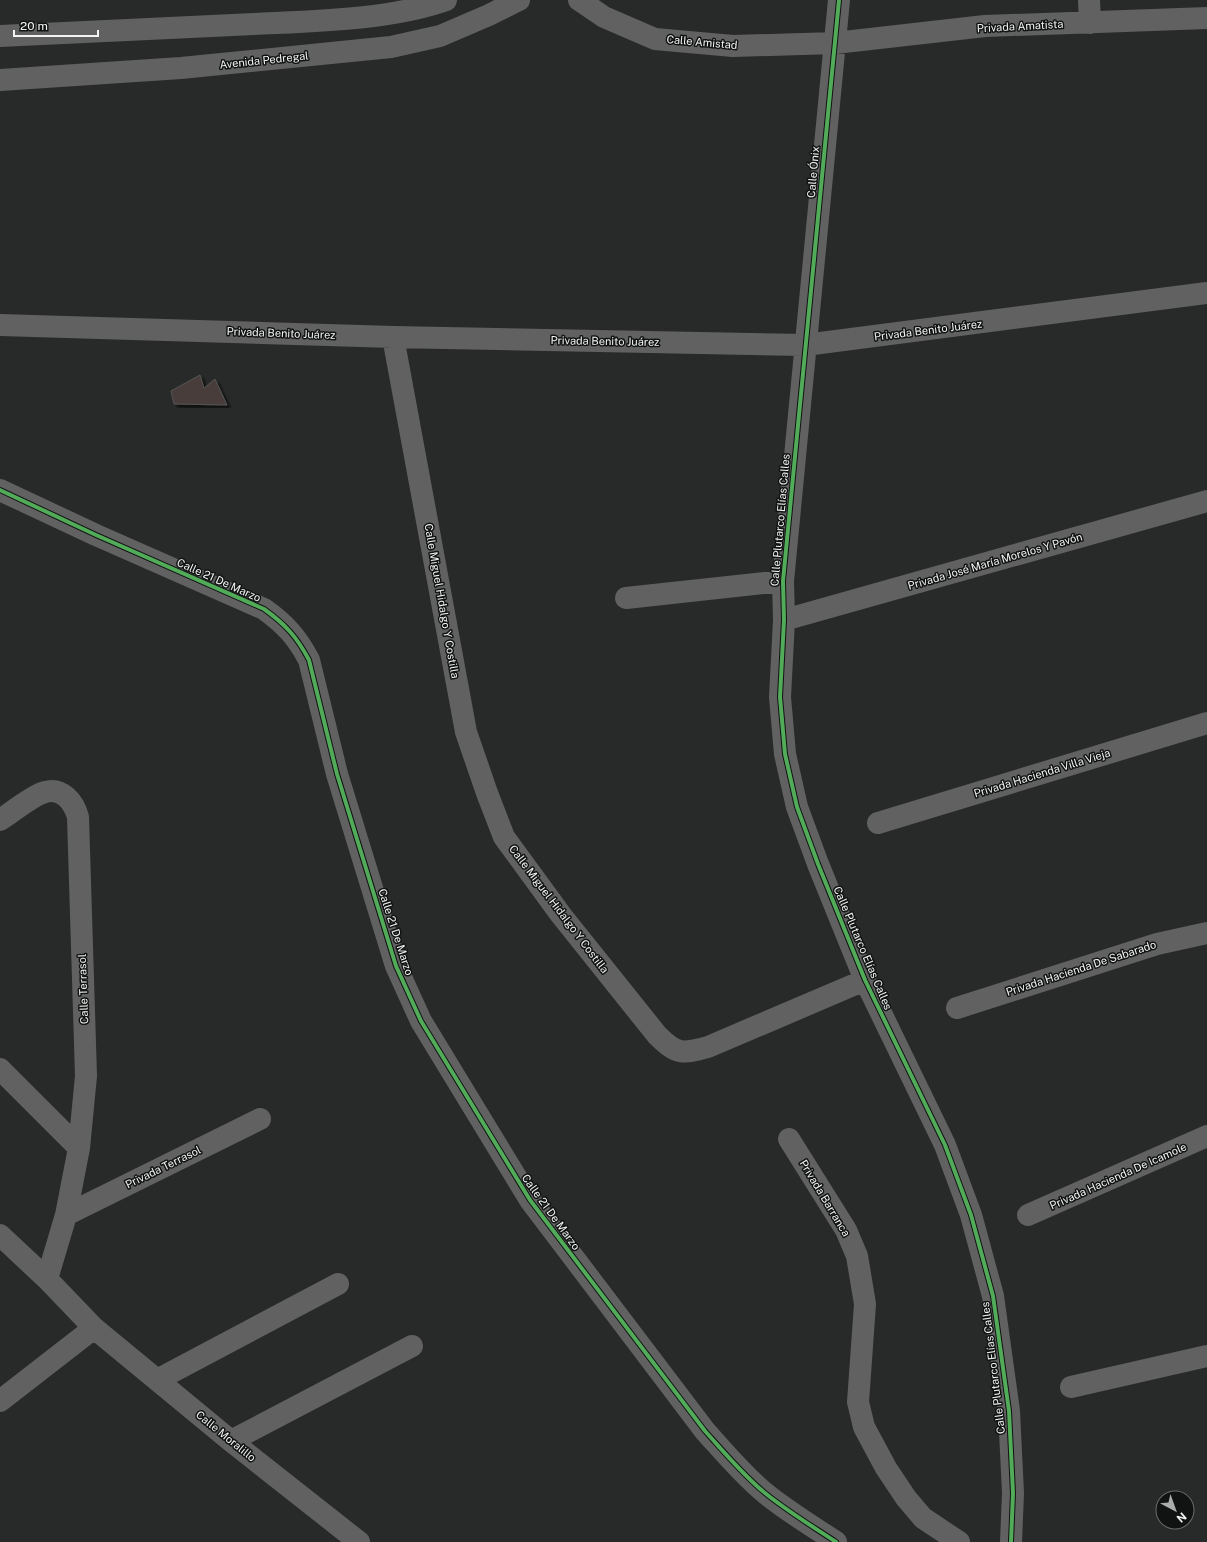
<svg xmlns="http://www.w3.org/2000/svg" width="1207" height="1542" viewBox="0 0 1207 1542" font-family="'Public Sans',sans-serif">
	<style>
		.building { fill: #4a3e3b; stroke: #545454; filter: url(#shadow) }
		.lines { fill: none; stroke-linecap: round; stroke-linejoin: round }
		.minor { stroke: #616161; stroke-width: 22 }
		.cycleway-casing { stroke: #111313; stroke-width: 6 }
		.cycleway { stroke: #51ab58; stroke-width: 4 }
		.labels { text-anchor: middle; stroke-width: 3; stroke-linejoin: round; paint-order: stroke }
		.street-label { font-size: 11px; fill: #f2f4f4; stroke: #111313 }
	</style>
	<defs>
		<filter id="shadow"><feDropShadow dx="3.5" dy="3.5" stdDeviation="1" flood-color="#0009"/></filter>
	</defs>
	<rect width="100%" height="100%" fill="#282a29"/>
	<path class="building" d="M200,375L204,388L215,379L227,405L174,404L171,391Z"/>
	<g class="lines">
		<path class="minor" d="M579,0L604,17L655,39L733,46L835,43L985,26L1207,18
			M839,0L783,581L784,620L780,697L785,754L797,807L818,864L865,980L945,1145L971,1215L993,1296L1009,1411L1013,1493L1011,1542
			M1089,0L1090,23
			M0,36C85,32 170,28 254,24C315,21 389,20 446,0
			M0,80L181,68L391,47L440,36L489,15L519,0
			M0,325L393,337L805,345L1207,293
			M393,337L466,732L487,793L504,837L561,915L657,1035C677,1055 682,1054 708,1047L865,980
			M0,490L96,535L264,609C285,624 297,637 309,660L337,774L396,966L421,1021L530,1200L705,1431C724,1452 743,1475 765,1493C787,1511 812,1526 836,1542
			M626,598L783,581
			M784,620L1207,501
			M0,820C11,813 33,795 45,792C62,787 74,802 78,817L86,1076L79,1148L66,1215L47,1279
			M878,823L1207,723
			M957,1008L1157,944L1207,933
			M0,1069L79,1148
			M789,1139L846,1230L857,1256L865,1304L858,1402L864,1427L886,1468L906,1498L923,1518L959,1542
			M66,1215L260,1119
			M1028,1215L1207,1136
			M0,1235L47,1279L94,1328L231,1441L359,1542
			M157,1380L338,1284
			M1071,1387L1207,1356
			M0,1401L94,1328
			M231,1441L412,1346"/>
		<defs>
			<path id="cycleway" d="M839,0L783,581L784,620L780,697L785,754L797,807L818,864L865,980L945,1145L971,1215L993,1296L1009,1411L1013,1493L1011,1542
				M0,490L96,535L264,609C285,624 297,637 309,660L337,774L396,966L421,1021L530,1200L705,1431C724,1452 743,1475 765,1493C787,1511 812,1526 836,1542"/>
		</defs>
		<use href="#cycleway" class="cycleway-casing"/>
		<use href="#cycleway" class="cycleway"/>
	</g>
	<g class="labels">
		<g class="street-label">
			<text transform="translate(1020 26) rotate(-3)" y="4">Privada Amatista</text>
			<text transform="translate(702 42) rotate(5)" y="4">Calle Amistad</text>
			<text transform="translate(264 60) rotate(-6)" y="4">Avenida Pedregal</text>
			<text transform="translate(813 172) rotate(-85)" y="4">Calle Ónix</text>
			<text transform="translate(928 330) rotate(-7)" y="4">Privada Benito Juárez</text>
			<text transform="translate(281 333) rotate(2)" y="4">Privada Benito Juárez</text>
			<text transform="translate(605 341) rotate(1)" y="4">Privada Benito Juárez</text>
			<text transform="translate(780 520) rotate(-85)" y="4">Calle Plutarco Elías Calles</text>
			<text transform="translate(995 561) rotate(-16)" y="4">Privada José María Morelos Y Pavón</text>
			<text transform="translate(219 580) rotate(24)" y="4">Calle 21 De Marzo</text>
			<text transform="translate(442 601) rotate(80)" y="4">Calle Miguel Hidalgo Y Costilla</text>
			<text transform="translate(1042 773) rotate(-17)" y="4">Privada Hacienda Villa Vieja</text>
			<text transform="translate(559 909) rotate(53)" y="4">Calle Miguel Hidalgo Y Costilla</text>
			<text transform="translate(396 932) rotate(72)" y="4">Calle 21 De Marzo</text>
			<text transform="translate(863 948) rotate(67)" y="4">Calle Plutarco Elías Calles</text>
			<text transform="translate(1081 968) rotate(-18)" y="4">Privada Hacienda De Sabarado</text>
			<text transform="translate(83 989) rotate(-92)" y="4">Calle Terrasol</text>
			<text transform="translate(163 1167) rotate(-26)" y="4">Privada Terrasol</text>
			<text transform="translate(1118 1176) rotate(-24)" y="4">Privada Hacienda De Icamole</text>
			<text transform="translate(825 1198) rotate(59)" y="4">Privada Barranca</text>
			<text transform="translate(551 1212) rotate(54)" y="4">Calle 21 De Marzo</text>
			<text transform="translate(993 1368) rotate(-97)" y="4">Calle Plutarco Elías Calles</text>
			<text transform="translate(226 1436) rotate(39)" y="4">Calle Moralillo</text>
		</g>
	</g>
	<g transform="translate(1175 1510) rotate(139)"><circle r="19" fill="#111313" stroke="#6b6d6d"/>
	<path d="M0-3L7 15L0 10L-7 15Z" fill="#abadad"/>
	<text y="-6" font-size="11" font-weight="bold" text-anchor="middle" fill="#f2f4f4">N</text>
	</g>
	<path d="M14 30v6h84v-6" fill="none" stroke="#f2f4f4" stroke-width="2"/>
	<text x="20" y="30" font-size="12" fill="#f2f4f4" stroke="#111313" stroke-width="3" paint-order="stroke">20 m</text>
</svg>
